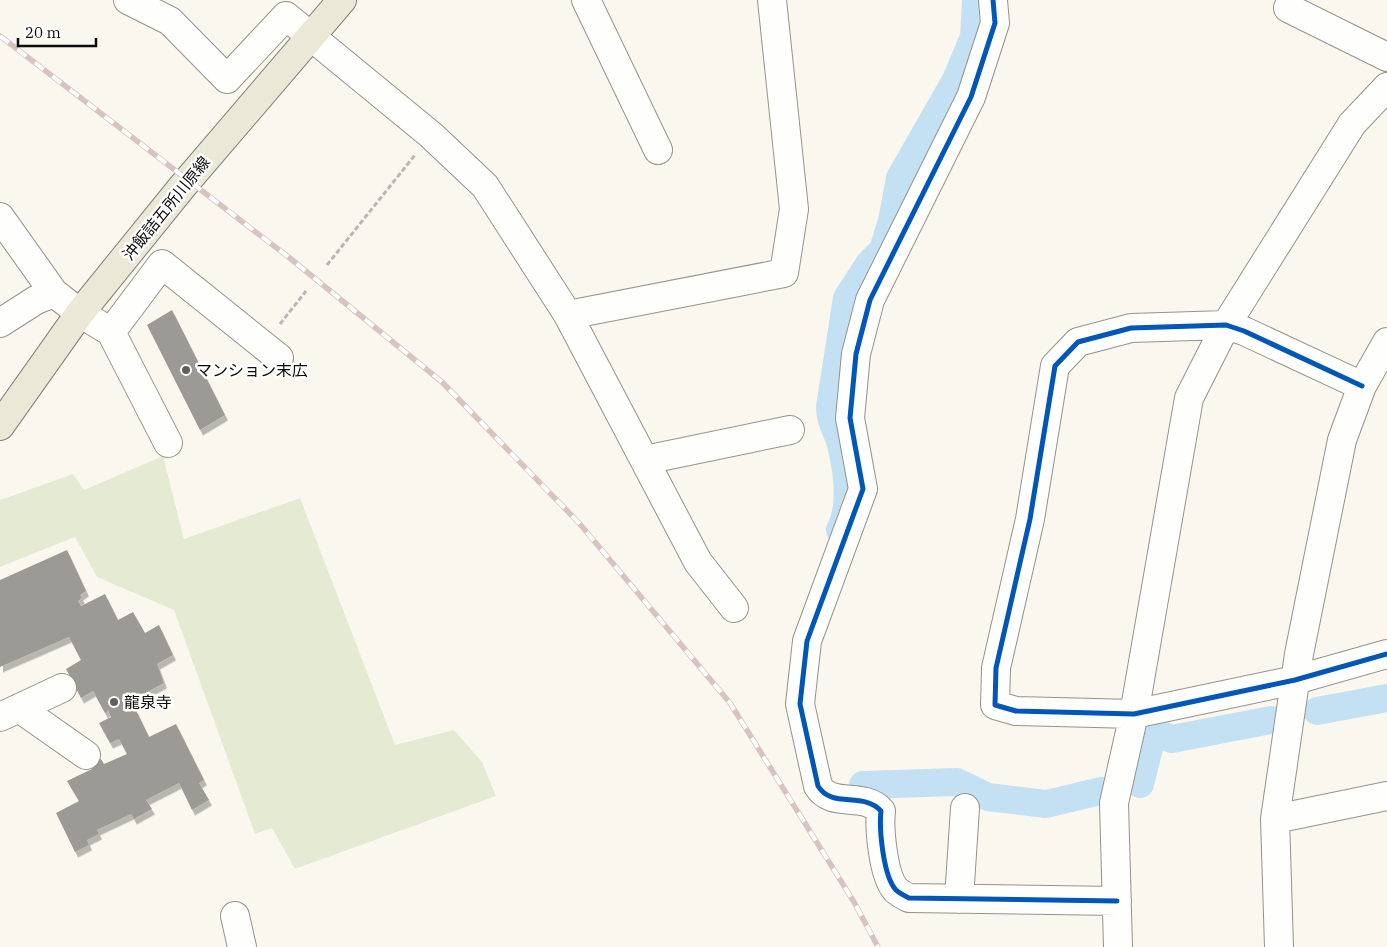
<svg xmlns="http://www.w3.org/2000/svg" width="1387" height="947" viewBox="0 0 1387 947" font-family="'IBM Plex Serif','Noto Sans JP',serif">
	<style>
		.cemetery { fill: #e4ebd2 }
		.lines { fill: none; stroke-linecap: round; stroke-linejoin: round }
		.canal { stroke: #c4e1f4; stroke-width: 28 }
		.building { fill: #9c9a94; filter: url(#shadow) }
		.minor-casing { stroke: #93928d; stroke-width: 30 }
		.major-casing { stroke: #807f7a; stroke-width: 30 }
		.path { stroke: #b7b7b5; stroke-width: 3; stroke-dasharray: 5 2.5; stroke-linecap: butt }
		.minor { stroke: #fefefc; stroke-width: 28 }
		.major { stroke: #ece8d7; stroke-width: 28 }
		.rail-casing { stroke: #d7c4c2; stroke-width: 5.5 }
		.rail { stroke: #fff; stroke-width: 4; stroke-dasharray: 11; stroke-linecap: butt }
		.cycleway-casing { stroke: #fff; stroke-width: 8 }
		.cycleway { stroke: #0057b8; stroke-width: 5 }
		.poi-dot { fill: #5f5e5a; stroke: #fff; stroke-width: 2 }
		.labels { text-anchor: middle; stroke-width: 5; stroke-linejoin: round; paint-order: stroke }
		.street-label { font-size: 16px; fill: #0b0b0b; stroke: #fff }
		.poi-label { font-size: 16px; fill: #0b0b0b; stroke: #fff; text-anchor: start }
	</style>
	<defs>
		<filter id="shadow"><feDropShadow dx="3" dy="5.5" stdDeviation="0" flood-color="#0004"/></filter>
	</defs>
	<rect width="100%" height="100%" fill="#faf8ee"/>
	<path class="cemetery" d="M163,456L184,539L300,498L395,745L454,730L482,762L496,796L295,869L272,828L255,834L174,610L97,577L75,537L0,567V500L73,474L84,490Z"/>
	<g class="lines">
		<path class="canal" d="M840,530C853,506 847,467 840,441C836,429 830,421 830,407L847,298L869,264L883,250L892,221L900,178L956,80L974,37L976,0
			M1317,711L1387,698
			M1140,784L1153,732L1172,739L1271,720
			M863,785L957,782L988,797L1046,804L1101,791"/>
	</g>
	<path class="building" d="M172,310L225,415L200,430L147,325Z
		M67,550L86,591L80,595L82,598L78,601L81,606L105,594L118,620L133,612L145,633L159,625L173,655L157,664L164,683L123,705L126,712L135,708L149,737L176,724L204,780L199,783L209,800L192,810L179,783L146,800L152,809L134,819L131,814L97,830L99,834L87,840L89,845L75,852L56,813L79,801L67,781L92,769L91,764L101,759L104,764L127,754L119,739L110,743L99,723L111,717L108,710L105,713L93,691L81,698L66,669L81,660L69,637L0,667V580Z"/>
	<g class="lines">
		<defs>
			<path id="minor" d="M128,0L170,21L227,79L286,16L431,135L485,186L568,315L698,562L734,608
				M586,0L658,150
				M993,0L995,23L971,97L870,300L856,354L850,418L863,489L807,641L800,704L818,786C832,809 863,791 881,811C879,828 883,876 896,890C899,893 905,896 909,898L1117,901
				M1288,8L1387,57
				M0,217L54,293
				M568,315L784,273L794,209L772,0
				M0,323L36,300L54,293L80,313L111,332L168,443
				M111,332L162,264L279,358
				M1362,386L1244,331L1226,325L1131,328L1078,342L1055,366L1030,519L996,668L995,705L1016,711L1134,714L1295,680L1387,654
				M645,460L790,430
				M19,708L86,755
				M0,717L62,688
				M1275,819L1387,796
				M959,899L965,808
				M235,916L242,947
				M1118,947L1114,803L1134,714L1189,398L1226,325L1352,124L1387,87
				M1279,947L1275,819L1299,654L1342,440L1362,386L1387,342"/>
			<path id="major" d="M0,426L80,313L182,187L342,0"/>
		</defs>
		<use href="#minor" class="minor-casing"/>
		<use href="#major" class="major-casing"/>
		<path class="path" d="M327,265L415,155
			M280,324L306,291"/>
		<use href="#minor" class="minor"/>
		<use href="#major" class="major"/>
		<defs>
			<path id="rail" d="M0,36L291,259L442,382L579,523L730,703L854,902L878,947"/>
		</defs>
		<use href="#rail" class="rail-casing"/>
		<use href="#rail" class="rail"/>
		<defs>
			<path id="cycleway" d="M993,0L995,23L971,97L870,300L856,354L850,418L863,489L807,641L800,704L818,786C832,809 863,791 881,811C879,828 883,876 896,890C899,893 905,896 909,898L1117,901
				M1362,386L1244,331L1226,325L1131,328L1078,342L1055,366L1030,519L996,668L995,705L1016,711L1134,714L1295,680L1387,654"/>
		</defs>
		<use href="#cycleway" class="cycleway-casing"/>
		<use href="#cycleway" class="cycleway"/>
	</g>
	<g class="poi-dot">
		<circle cx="186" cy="370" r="5"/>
		<circle cx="114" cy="702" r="5"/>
	</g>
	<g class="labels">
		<g class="street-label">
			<text transform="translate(166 208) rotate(-51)" y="6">沖飯詰五所川原線</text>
		</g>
		<g class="poi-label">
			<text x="196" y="376">マンション末広</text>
			<text x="124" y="708">龍泉寺</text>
		</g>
	</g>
	<path d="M18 38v8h78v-8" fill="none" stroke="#0b0b0b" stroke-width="2.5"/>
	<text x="25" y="38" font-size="15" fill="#0b0b0b" stroke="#ffffff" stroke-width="4" paint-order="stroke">20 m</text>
</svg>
